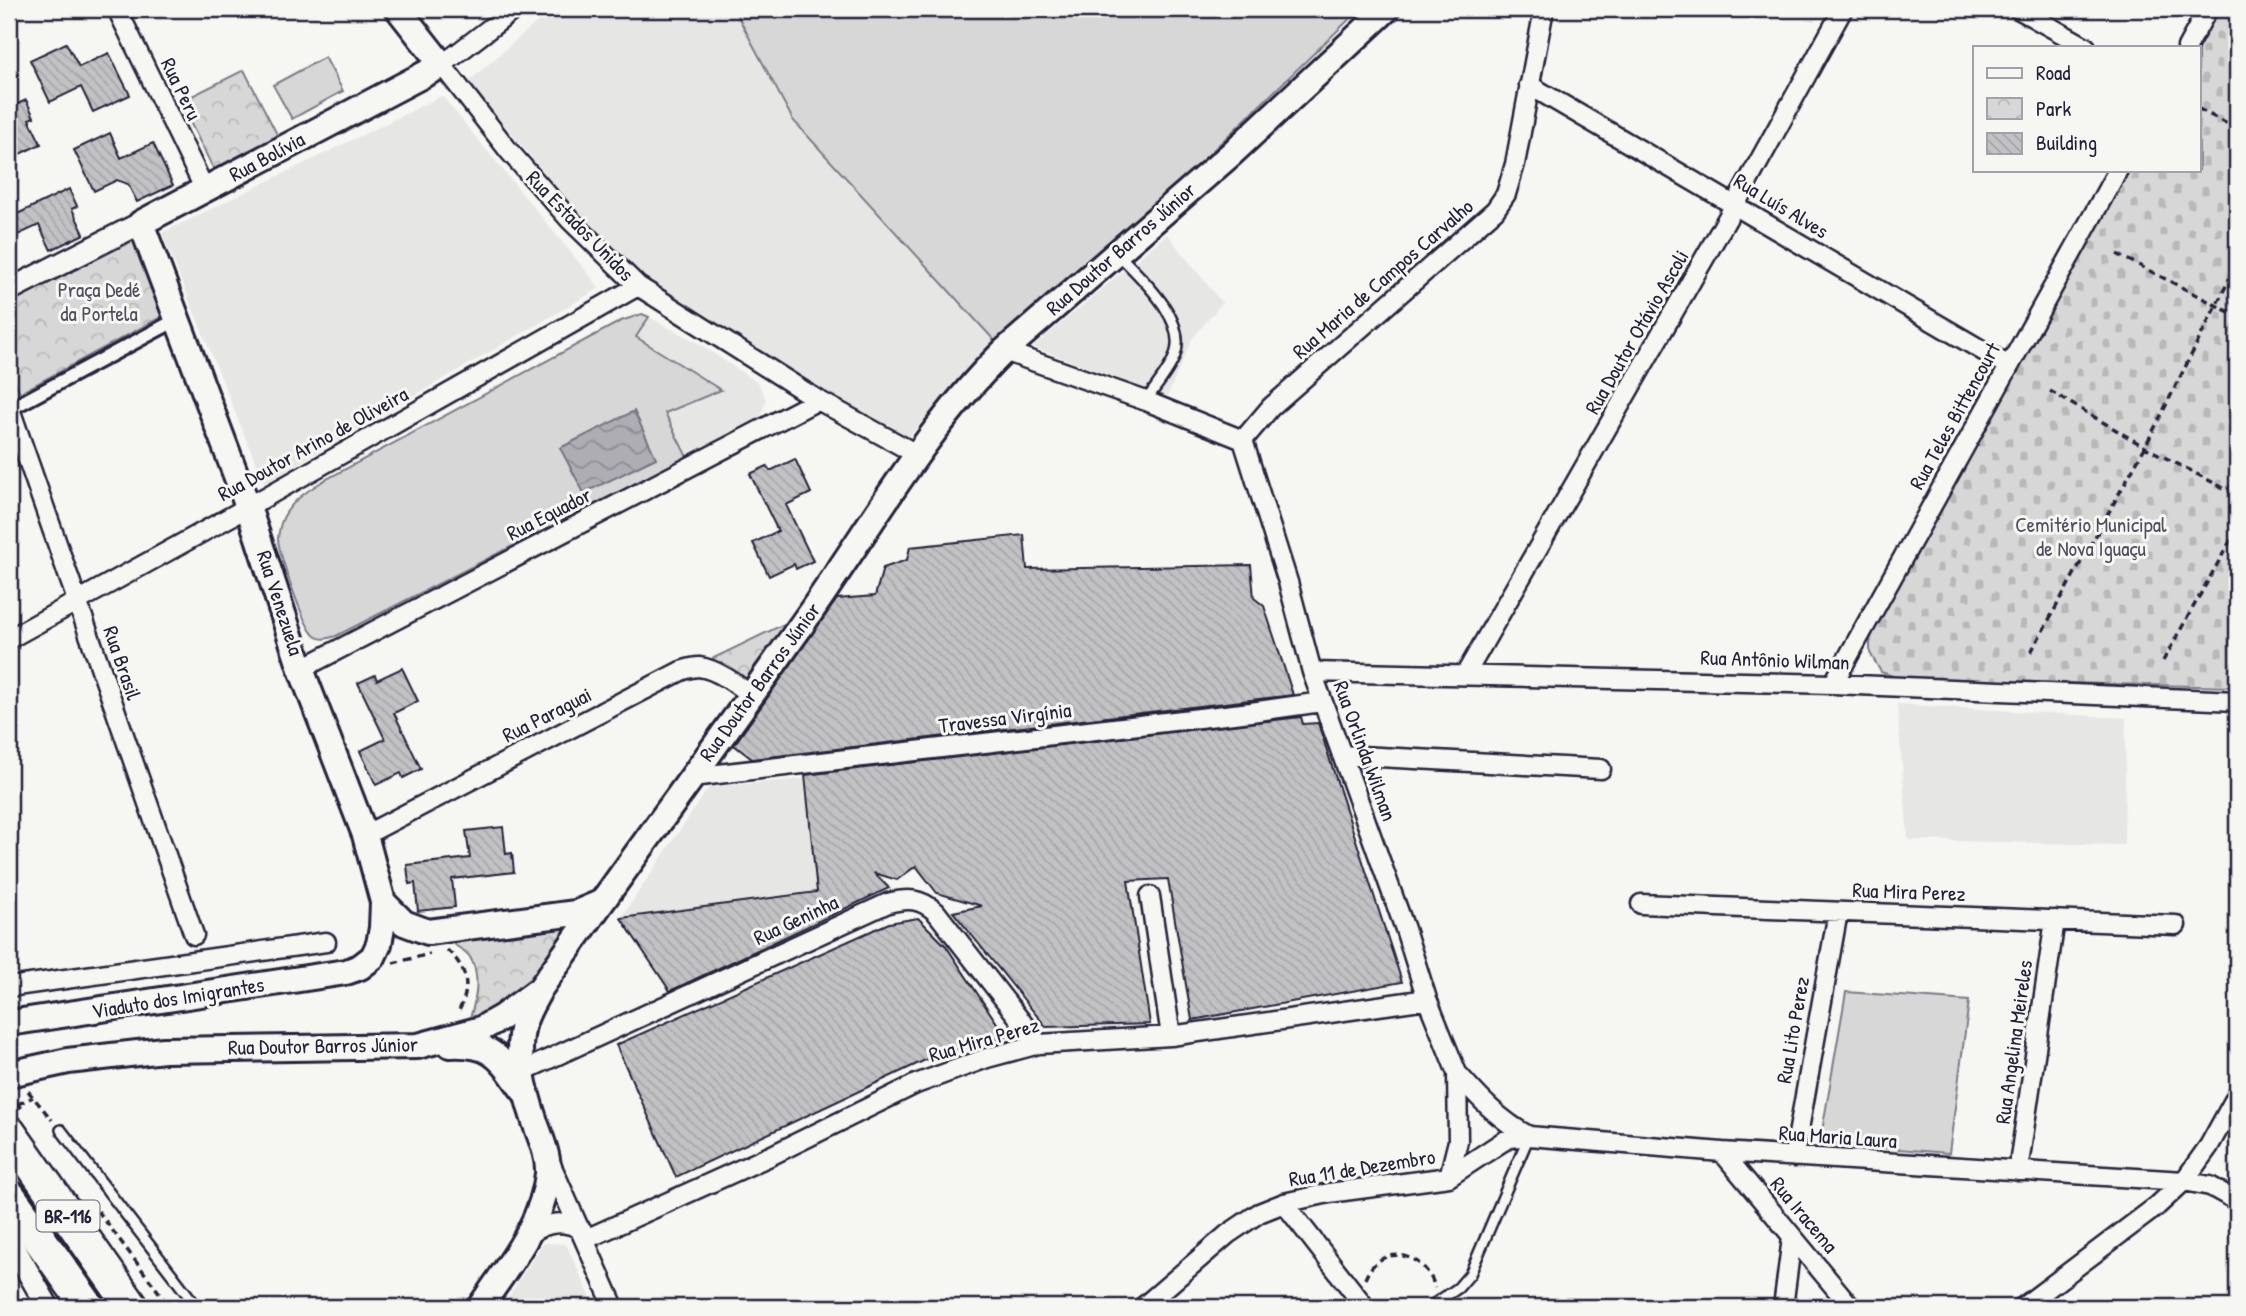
<svg xmlns="http://www.w3.org/2000/svg" width="2246" height="1316" viewBox="0 0 2246 1316" font-family="'Patrick Hand',sans-serif">
	<style>
		.built { fill: #e6e6e4 }
		.grass { fill: #d7d7d7; stroke: #7c7c89; stroke-width: 2 }
		.cemetery { fill: url(#cemetery-stones); stroke: #7c7c89; stroke-width: 2 }
		.park { fill: url(#park-crowns); stroke: #7c7c89; stroke-width: 2 }
		.water { fill: url(#water-waves); stroke: #757583; stroke-width: 2 }
		.building { fill: url(#building-back-hatch); stroke: #22223b; stroke-width: 2 }
		.lines { fill: none; stroke-linecap: round; stroke-linejoin: round }
		.service-casing { stroke: #22223b; stroke-width: 14 }
		.pedestrian-casing { stroke: #22223b; stroke-width: 18 }
		.minor-casing { stroke: #22223b; stroke-width: 23 }
		.tertiary-casing { stroke: #22223b; stroke-width: 26 }
		.secondary-casing { stroke: #22223b; stroke-width: 30 }
		.motorway-casing { stroke: #22223b; stroke-width: 37 }
		.path { stroke: #22223b; stroke-width: 3.5; stroke-dasharray: 7 5; stroke-linecap: butt }
		.service { stroke: #f6f6f2; stroke-width: 9 }
		.pedestrian { stroke: #f6f6f2; stroke-width: 12 }
		.minor { stroke: #f6f6f2; stroke-width: 18 }
		.tertiary { stroke: #f6f6f2; stroke-width: 21 }
		.secondary { stroke: #f6f6f2; stroke-width: 24 }
		.motorway { stroke: #f6f6f2; stroke-width: 32 }
		.labels { text-anchor: middle; stroke-width: 6; stroke-linejoin: round; paint-order: stroke }
		.shield { fill: #f6f6f2; stroke: #626272; stroke-width: 2 }
		.shield-label { font-size: 19px; font-weight: bold; fill: #22223b }
		.street-label { font-size: 21px; fill: #22223b; stroke: #f6f6f2 }
		.park-label { font-size: 21px; fill: #4f4f62; stroke: #f6f6f2 }
	</style>
	<defs>
		<pattern id="cemetery-stones" width="16" height="16" patternUnits="userSpaceOnUse" patternTransform="scale(1.75)"><rect width="16" height="16" fill="#d7d7d7"/><path d="M2 7V4a2 2 0 0 1 4 0v3zM10 15v-3a2 2 0 0 1 4 0v3z" fill="#b8b8b9"/></pattern>
		<pattern id="park-crowns" width="20" height="18" patternUnits="userSpaceOnUse" patternTransform="scale(1.75)"><rect width="20" height="18" fill="#d7d7d7"/><path d="M2 6a3 3 0 1 1 6 0M12 15a3 3 0 1 1 6 0" fill="none" stroke="#b8b8b9"/></pattern>
		<pattern id="water-waves" width="16" height="10" patternUnits="userSpaceOnUse" patternTransform="scale(1.75)"><rect width="16" height="10" fill="#adadb3"/><path d="M0 5q4-4 8 0t8 0" fill="none" stroke="#8c8c93"/></pattern>
		<pattern id="building-back-hatch" width="6" height="6" patternUnits="userSpaceOnUse" patternTransform="scale(1.75)"><rect width="6" height="6" fill="#c2c2c4"/><path d="M-1 5l2 2M0 0l6 6M5-1l2 2" fill="none" stroke="#a6a6a9"/></pattern>
	</defs>
	<rect width="100%" height="100%" fill="#f6f6f2"/>
	<filter id="ink" filterUnits="userSpaceOnUse"><feTurbulence type="fractalNoise" baseFrequency=".0143" numOctaves="2"/><feDisplacementMap in="SourceGraphic" scale="14" xChannelSelector="R" yChannelSelector="G"/><feConvolveMatrix kernelMatrix="1 2 1 2 8 2 1 2 1" color-interpolation-filters="sRGB"/></filter>
	<g filter="url(#ink)">
		<path class="built" d="M552,9H734L793,120L997,335L907,439L810,382L640,274L602,241L468,82Z
			M442,96L600,288L264,483L162,233Z
			M1167,234L1222,303L1192,339L1167,397L1033,347Z
			M649,317L698,343L758,383L766,400L760,419L751,425L687,457L665,413L721,389L636,337Z
			M1897,704L2126,718L2124,845L1908,840Z
			M805,779L817,892L621,918L709,787Z
			M543,1243L566,1244L595,1307H502Z"/>
		<path class="grass" d="M734,9H1360L1004,351L793,120Z
			M325,57L343,91L292,119L273,85Z
			M642,314L649,317L636,337L721,390L665,413L687,457L336,636C328,638 322,641 315,636C304,628 279,554 278,539C278,535 280,527 281,523C288,503 307,491 323,481L621,321Z
			M1846,992L1969,1001L1949,1153L1820,1143Z"/>
		<path class="cemetery" d="M2219,9H2237V687L1902,679L1881,672L1870,653V633L2129,170H2199L2198,47Z"/>
		<path class="park" d="M244,70L282,144L217,176L180,102Z
			M133,236L165,315L20,393L9,368V303Z
			M811,611L750,696L693,668Z
			M583,920L530,992L466,1030C474,1008 483,979 470,957C466,951 457,947 452,943L469,933Z"/>
		<path class="water" d="M634,411L656,458L584,493L560,448Z"/>
		<path class="building" d="M66,43L79,67L109,53L130,95L93,112L81,87L50,102L30,60Z
			M26,100L34,117L29,119L41,144L9,159V108Z
			M110,133L121,158L153,143L173,185L137,202L128,184L117,180L94,191L74,150Z
			M69,189L77,206L72,209L84,234L51,250L39,225L9,239V218Z
			M795,459L811,493L786,505L813,561L796,569L794,564L769,576L753,543L778,531L750,474L767,466L770,471Z
			M1024,535L1027,569L1251,565L1254,598L1264,606L1293,695L752,759L734,745L837,599L875,596L883,568L907,560L910,547Z
			M402,668L418,701L394,713L421,769L403,778L401,773L376,785L360,751L385,739L358,683L375,675L377,680Z
			M1301,717L1303,724L1318,723L1402,982L1192,1020L1168,879L1128,881L1150,1024L1046,1027L953,912L982,906L937,893L916,866L897,880L874,873L889,888L670,991L621,918L817,892L805,775Z
			M503,827L506,854L512,853L514,872L452,879L455,907L418,911L415,883L409,884L407,865L470,858L466,831Z
			M918,918L946,946L1006,1037L936,1055L676,1177L616,1045L889,923Z"/>
		<g class="lines">
			<defs>
				<path id="service" d="M1118,254C1140,277 1188,319 1175,355C1171,369 1154,388 1146,401
					M61,1130L197,1307
					M1431,1306L1458,1288L1470,1274L1529,1136"/>
				<path id="pedestrian" d="M10,409L176,320"/>
				<path id="minor" d="M117,9L205,190
					M515,9L442,65L509,151L570,220L638,286L818,400L918,455
					M2018,9L2086,47
					M2187,47L2208,9
					M1529,85L2009,366
					M1004,351L1146,401L1243,440L1288,582L1312,672L1405,929L1427,999L1457,1073L1458,1141L1449,1177
					M9,406L194,935
					M1243,440L1271,407L1495,210L1506,194L1515,164L1544,9
					M9,639L248,507L638,286
					M301,669L818,400
					M1312,672L1833,684L2237,701
					M1465,675L1735,205L1843,9
					M1833,684L2118,170
					M1342,755L1601,769
					M692,777L1251,712L1322,702
					M365,835L681,671C687,669 692,667 699,667C716,669 738,684 750,696
					M1150,896L1171,1036
					M1641,904L2176,925
					M9,987L326,942
					M523,1071L888,903C908,898 920,898 936,912L1039,1044
					M1457,1073C1478,1097 1500,1121 1529,1136L1722,1152L2184,1181L2210,1186L2237,1201
					M1722,1152L1851,1307
					M1794,1157L1838,912
					M549,1160L614,1307
					M2018,1171L2055,920
					M1284,1203L1365,1307
					M527,1236C544,1222 563,1219 582,1230
					M586,1239L770,1156L916,1084L987,1058L1039,1044L1171,1036L1427,999
					M1143,1307L1228,1234L1259,1213L1284,1203L1329,1193L1449,1177L1502,1142L1510,1138L1529,1136
					M1783,1307L1792,1238
					M2023,1307L2157,1206L2184,1181L2209,1146L2237,1095"/>
				<path id="tertiary" d="M9,290L141,223
					M9,1239L48,1307"/>
				<path id="secondary" d="M383,902L404,923L428,932L576,913L600,903
					M9,1023L346,972L360,967L373,957L379,944L382,928L383,902L365,835L301,669L248,507L141,223L442,65L398,9
					M450,1045C493,1043 500,1058 523,1090
					M9,1074L68,1061L164,1050L418,1046L481,1029L502,1017L540,989C629,862 723,737 812,610C873,522 928,426 1004,351L1230,155L1387,9
					M480,1307C507,1267 543,1224 548,1174C549,1156 541,1139 535,1122C525,1092 514,1054 524,1022C527,1012 533,1002 538,993"/>
				<path id="motorway" d="M9,1132L132,1307
					M9,1196L88,1307"/>
			</defs>
			<use href="#service" class="service-casing"/>
			<use href="#pedestrian" class="pedestrian-casing"/>
			<use href="#minor" class="minor-casing"/>
			<use href="#tertiary" class="tertiary-casing"/>
			<use href="#secondary" class="secondary-casing"/>
			<use href="#motorway" class="motorway-casing"/>
			<path class="path" d="M2199,109L2237,129
				M2117,254L2237,316
				M2050,391L2145,447L2237,495
				M2228,490L2237,474
				M2031,652L2145,447L2237,264
				M2163,661L2237,529
				M447,950C469,969 471,990 457,1014
				M393,963L430,954
				M28,1091L52,1120
				M10,1093L22,1110
				M18,1104L33,1097
				M98,1211L170,1307
				M1365,1279C1380,1241 1426,1252 1435,1288
				M9,1295L18,1307"/>
			<use href="#service" class="service"/>
			<use href="#pedestrian" class="pedestrian"/>
			<use href="#minor" class="minor"/>
			<use href="#tertiary" class="tertiary"/>
			<use href="#secondary" class="secondary"/>
			<use href="#motorway" class="motorway"/>
		</g>
	</g>
	<g class="labels">
		<rect class="shield" x="36.5" y="1200.5" width="63" height="31" rx="5"/>
		<g class="shield-label">
			<text x="68" y="1223">BR-116</text>
		</g>
		<g class="street-label">
			<text transform="translate(181 89) rotate(64)" y="7">Rua Peru</text>
			<text transform="translate(267 157) rotate(-28)" y="7">Rua Bolívia</text>
			<text transform="translate(1781 206) rotate(31)" y="7">Rua Luís Alves</text>
			<text transform="translate(580 226) rotate(46)" y="7">Rua Estados Unidos</text>
			<text transform="translate(1121 249) rotate(-41)" y="7">Rua Doutor Barros Júnior</text>
			<text transform="translate(1383 279) rotate(-41)" y="7">Rua Maria de Campos Carvalho</text>
			<text transform="translate(1637 332) rotate(-60)" y="7">Rua Doutor Otávio Ascoli</text>
			<text transform="translate(1955 416) rotate(-61)" y="7">Rua Teles Bittencourt</text>
			<text transform="translate(313 444) rotate(-29)" y="7">Rua Doutor Arino de Oliveira</text>
			<text transform="translate(549 514) rotate(-27)" y="7">Rua Equador</text>
			<text transform="translate(280 603) rotate(72)" y="7">Rua Venezuela</text>
			<text transform="translate(1775 660) rotate(2)" y="7">Rua Antônio Wilman</text>
			<text transform="translate(122 663) rotate(71)" y="7">Rua Brasil</text>
			<text transform="translate(760 682) rotate(-54)" y="7">Rua Doutor Barros Júnior</text>
			<text transform="translate(547 715) rotate(-27)" y="7">Rua Paraguai</text>
			<text transform="translate(1005 718) rotate(-7)" y="7">Travessa Virgínia</text>
			<text transform="translate(1365 751) rotate(70)" y="7">Rua Orlinda Wilman</text>
			<text transform="translate(1909 892) rotate(2)" y="7">Rua Mira Perez</text>
			<text transform="translate(796 920) rotate(-25)" y="7">Rua Geninha</text>
			<text transform="translate(178 998) rotate(-9)" y="7">Viaduto dos Imigrantes</text>
			<text transform="translate(1793 1030) rotate(-80)" y="7">Rua Lito Perez</text>
			<text transform="translate(984 1040) rotate(-16)" y="7">Rua Mira Perez</text>
			<text transform="translate(2014 1042) rotate(-82)" y="7">Rua Angelina Meireles</text>
			<text transform="translate(323 1046) rotate(-1)" y="7">Rua Doutor Barros Júnior</text>
			<text transform="translate(1838 1137) rotate(4)" y="7">Rua Maria Laura</text>
			<text transform="translate(1362 1168) rotate(-9)" y="7">Rua 11 de Dezembro</text>
			<text transform="translate(1804 1215) rotate(50)" y="7">Rua Iracema</text>
		</g>
		<g class="park-label">
			<text x="99" y="297">Praça Dedé<tspan x="99" dy="24">da Portela</tspan></text>
			<text x="2091" y="532">Cemitério Municipal<tspan x="2091" dy="24">de Nova Iguaçu</tspan></text>
		</g>
	</g>
	<rect width="2246" height="1316" fill="none" stroke="#f6f6f2" stroke-width="35"/>
	<rect x="18" y="18" width="2211" height="1281" fill="none" stroke="#22223b" stroke-width="2.5" filter="url(#ink)"/>
	<rect x="1973" y="46" width="228" height="126" fill="#f6f6f2" stroke="#a1a1a9" stroke-width="2"/>
	<rect x="1987" y="68" width="35" height="10" fill="#f6f6f2" stroke="#a1a1a9" stroke-width="2"/>
	<text x="2036" y="80" font-size="21" fill="#22223b">Road</text>
	<rect x="1987" y="98" width="35" height="21" fill="url(#park-crowns)" stroke="#a1a1a9" stroke-width="2"/>
	<text x="2036" y="116" font-size="21" fill="#22223b">Park</text>
	<rect x="1987" y="133" width="35" height="21" fill="url(#building-back-hatch)" stroke="#a1a1a9" stroke-width="2"/>
	<text x="2036" y="150" font-size="21" fill="#22223b">Building</text>
</svg>
